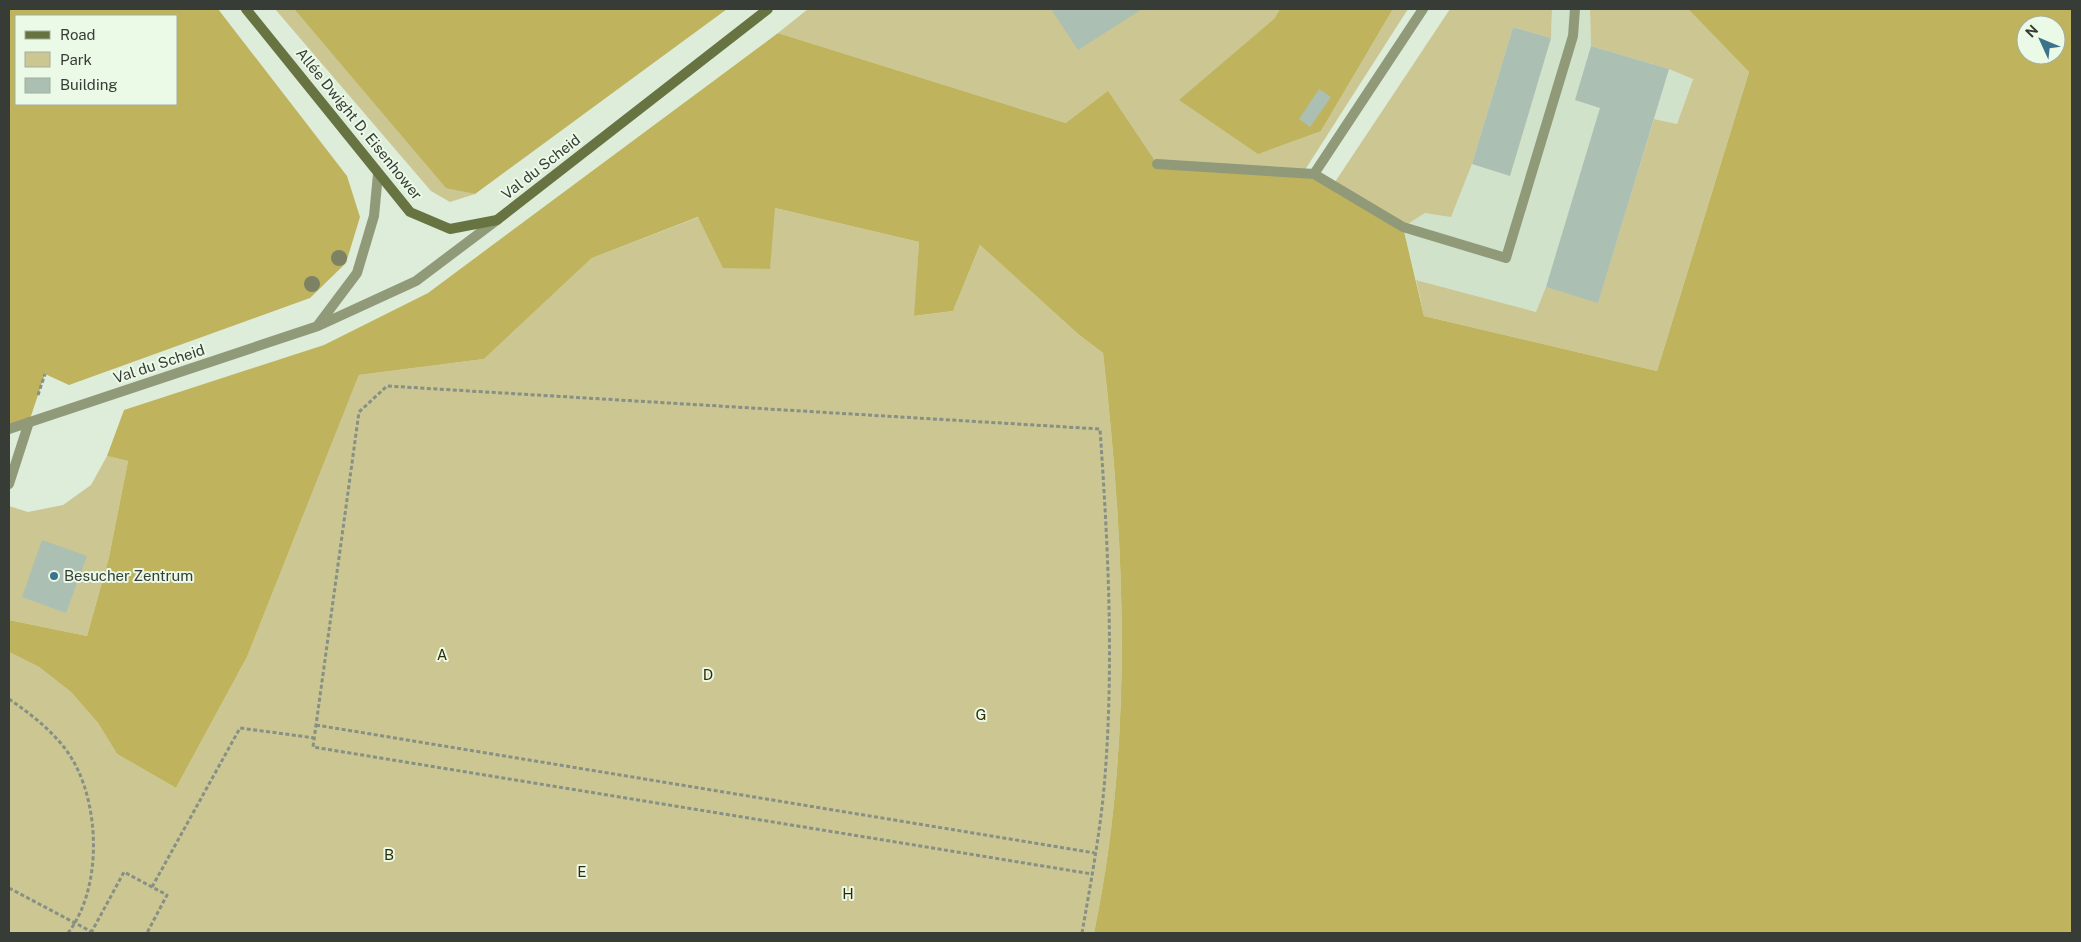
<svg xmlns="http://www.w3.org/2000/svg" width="2081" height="942" viewBox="0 0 2081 942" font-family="'Public Sans',sans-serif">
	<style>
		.built { fill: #d0e2ca }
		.green { fill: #ccc693 }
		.forest { fill: #bfb45d; fill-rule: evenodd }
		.building { fill: #abbfb2 }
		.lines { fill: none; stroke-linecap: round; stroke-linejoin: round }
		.path { stroke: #869084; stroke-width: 3; stroke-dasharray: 4 2.5; stroke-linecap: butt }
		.lane { stroke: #909a78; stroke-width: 10 }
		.street { stroke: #909a78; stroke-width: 10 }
		.secondary { stroke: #677441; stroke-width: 10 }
		.tree { fill: #7e8264 }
		.poi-dot { fill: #3b738d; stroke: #ebf9e7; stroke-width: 2 }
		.labels { text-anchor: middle; stroke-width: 4; stroke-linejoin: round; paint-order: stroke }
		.street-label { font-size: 15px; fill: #373d36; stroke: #ebf9e7 }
		.poi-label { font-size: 15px; fill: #373d36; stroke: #ebf9e7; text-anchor: start }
		.park-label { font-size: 15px; fill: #302c04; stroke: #ebf9e7 }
	</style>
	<rect width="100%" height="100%" fill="#deecda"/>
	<path class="built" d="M1552,9H1590L1591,46L1669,69L1693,78L1677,124L1654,119L1598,303L1536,312L1416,280L1403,227L1425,213L1451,216L1472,164L1513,27L1551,38Z"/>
	<path class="green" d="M275,9H294L446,187L475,194L450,202L431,191Z
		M808,9H1280L1274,19L1321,131L1393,9H1408L1303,173L1157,164L1066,123L778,33Z
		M1450,9H1552L1551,38L1513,27L1472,164L1451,217L1425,213L1403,227L1333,185Z
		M1590,9H1688L1749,72L1657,371L1424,316L1416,280L1536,312L1546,287L1598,302L1654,119L1677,124L1693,79L1669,69L1591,46Z
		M775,208L919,242L915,316L953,311L980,245L1078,334L1103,353C1125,547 1134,741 1094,933H9V652L39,667L71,692L98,723L117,754L176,788L247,657L359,375L484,359L592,258L699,217Z
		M107,456L128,461L109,557L87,636L9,620V506L28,512L63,505L91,485Z"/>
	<path class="forest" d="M9,9H218L347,176L360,217L346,263L310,298L69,385L45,374L29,422L9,429ZM16,16H176V104H16Z
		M294,9H727L475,194L446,188Z
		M1280,9H1393L1321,131L1258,154L1179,100L1274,19Z
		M1688,9H2072V933H1094C1134,741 1125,547 1103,353L1078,334L980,245L953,311L914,316L919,242L775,208L770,269L723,268L698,217L592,258L484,359L359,375L247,657L176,788L117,754L98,723L71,692L39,667L9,652V620L87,636L109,557L128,461L107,456L124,410L324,345L428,293L778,33L1066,123L1108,91L1157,164L1314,174L1403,227L1424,316L1657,371L1749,72ZM2026,25H2056V55H2026Z"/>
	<path class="building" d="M1051,9H1142L1078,50Z
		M1513,27L1551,38L1510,176L1472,164Z
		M1591,46L1669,69L1598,303L1546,287L1600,108L1575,100Z
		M1319,89L1331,97L1310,127L1299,119Z
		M42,540L87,556L66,613L22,597Z"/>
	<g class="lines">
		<path class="path" d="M38,395L45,374
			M9,699C35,717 61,737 76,766C100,813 101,890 68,933
			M316,725L1095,853
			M152,887L240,728L315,738
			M9,888L92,932
			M91,933L124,872L167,895L147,933
			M1082,933C1091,881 1101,829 1105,776C1114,660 1108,545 1100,429L387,386L359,412L313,747L1092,874"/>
		<path class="lane" d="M1157,164L1314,174L1403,227L1506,258L1573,36L1575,9
			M1314,174L1423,9
			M9,484L29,422"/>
		<path class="street" d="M318,325L357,273L374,216L378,174
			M9,429L318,326L416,281L497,220"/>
		<path class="secondary" d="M246,9L410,212L450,229L497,220L768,9"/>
	</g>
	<g class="tree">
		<circle cx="339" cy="258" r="8"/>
		<circle cx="312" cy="284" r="8"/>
	</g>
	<circle class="poi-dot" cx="54" cy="576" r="5"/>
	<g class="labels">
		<g class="street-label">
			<text transform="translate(359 124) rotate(51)" y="5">Allée Dwight D. Eisenhower</text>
			<text transform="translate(541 167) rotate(-38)" y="5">Val du Scheid</text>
			<text transform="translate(159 364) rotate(-18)" y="5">Val du Scheid</text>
		</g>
		<g class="poi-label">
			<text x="64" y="581">Besucher Zentrum</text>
		</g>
		<g class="park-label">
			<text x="442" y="660">A</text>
			<text x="708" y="680">D</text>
			<text x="981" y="720">G</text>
			<text x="389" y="860">B</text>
			<text x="582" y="877">E</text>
			<text x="848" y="899">H</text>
		</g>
	</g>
	<rect width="2081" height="942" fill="none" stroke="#373d36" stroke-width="20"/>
	<rect x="15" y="15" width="162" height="90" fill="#ebf9e7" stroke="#a3aea0"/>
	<rect x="25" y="31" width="25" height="8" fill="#677441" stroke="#a3aea0"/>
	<text x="60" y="40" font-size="15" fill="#373d36">Road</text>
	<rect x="25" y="52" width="25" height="15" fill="#ccc693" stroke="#a3aea0"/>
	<text x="60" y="65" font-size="15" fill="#373d36">Park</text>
	<rect x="25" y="78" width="25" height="15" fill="#abbfb2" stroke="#a3aea0"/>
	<text x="60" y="90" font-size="15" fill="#373d36">Building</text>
	<g transform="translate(2041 40) rotate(314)"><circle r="24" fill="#ebf9e7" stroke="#a3aea0"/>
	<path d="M0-4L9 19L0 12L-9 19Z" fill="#3b738d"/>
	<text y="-8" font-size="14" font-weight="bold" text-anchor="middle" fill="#373d36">N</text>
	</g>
</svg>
